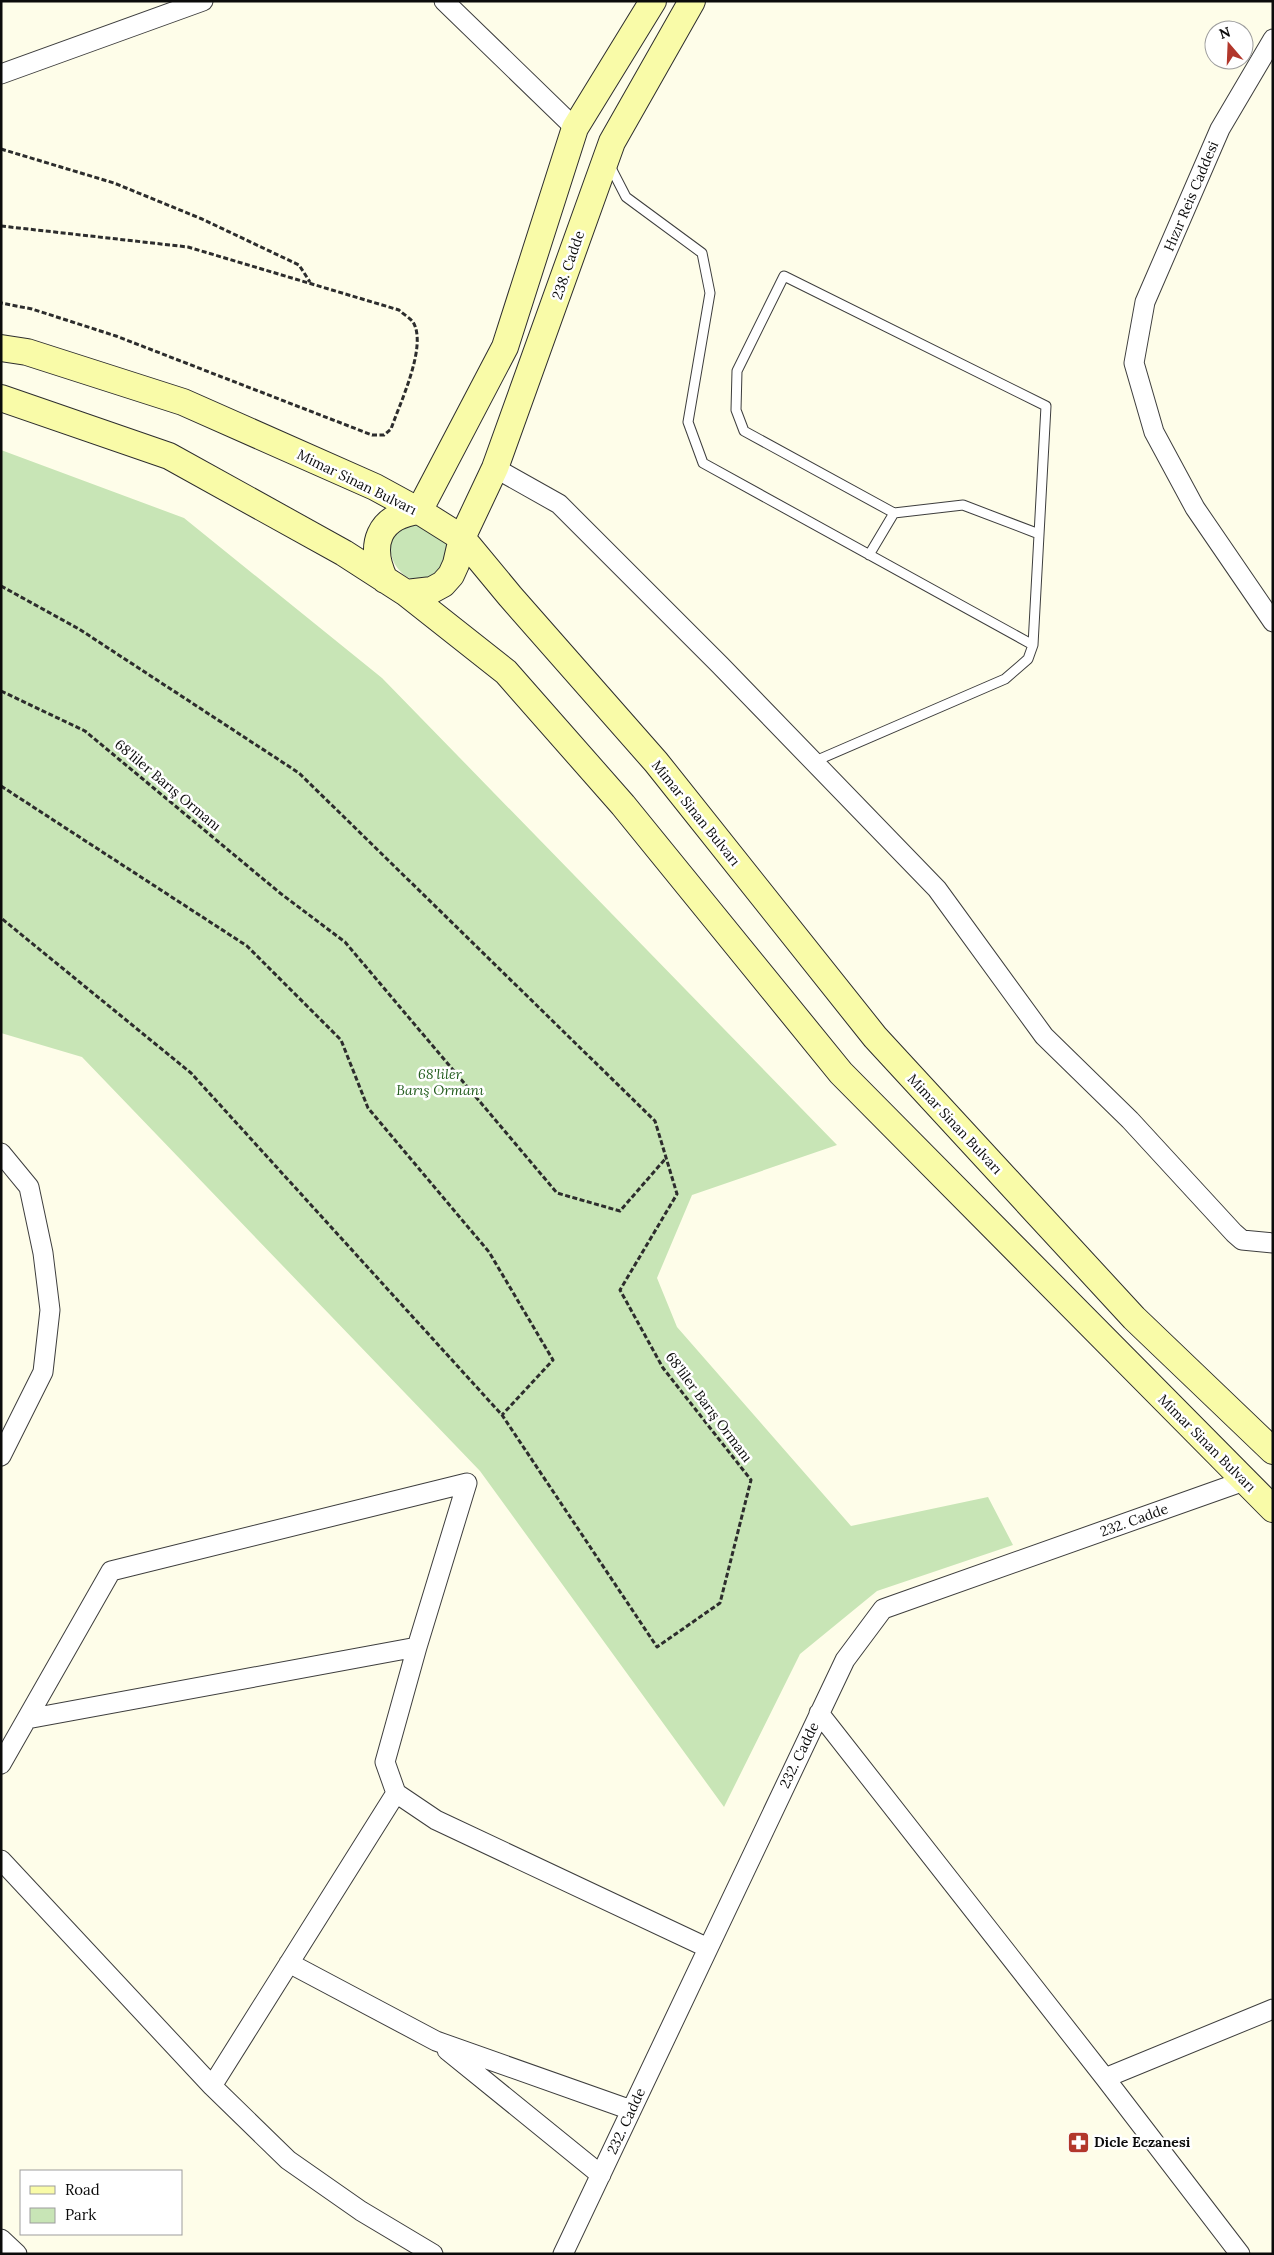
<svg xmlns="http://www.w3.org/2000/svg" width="1274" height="2255" viewBox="0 0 1274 2255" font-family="Lora,serif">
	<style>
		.green { fill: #c8e5b6 }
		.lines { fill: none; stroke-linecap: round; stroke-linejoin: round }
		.lane-casing { stroke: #3e3e3e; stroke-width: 11 }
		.street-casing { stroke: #3e3e3e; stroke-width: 21 }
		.secondary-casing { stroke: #2d2d2d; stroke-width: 28 }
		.path { stroke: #2d2d2d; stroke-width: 3; stroke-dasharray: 5 2.5; stroke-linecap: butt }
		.lane { stroke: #fff; stroke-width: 9 }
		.street { stroke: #fff; stroke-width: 19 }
		.secondary { stroke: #f9fba8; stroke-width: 26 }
		.labels { text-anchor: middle; stroke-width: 5; stroke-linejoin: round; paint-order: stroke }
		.street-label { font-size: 14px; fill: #0b0b0b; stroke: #fff }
		.park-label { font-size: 14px; font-style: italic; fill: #245e1f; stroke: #fff }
		.poi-label { font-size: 14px; font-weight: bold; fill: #0b0b0b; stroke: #fff; text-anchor: start }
	</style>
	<rect width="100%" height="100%" fill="#fefde9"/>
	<path class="green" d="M1,450L184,518L382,678L837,1145L692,1195L657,1278L677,1327L851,1526L988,1497L1013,1545L877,1591L800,1654L724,1807L480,1471L82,1057L1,1033Z
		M417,523L446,542C448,554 446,560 438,570C411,607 359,536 417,523Z"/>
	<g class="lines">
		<defs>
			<path id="lane" d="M609,164L626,197L702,253L710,293L688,422L703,463L1033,645
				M869,555L894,513
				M813,762L1005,679L1028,659L1033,645L1046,406L784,276L737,371L736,410L744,431L894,513L963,505L1039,534"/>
			<path id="street" d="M444,1L575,128
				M1273,39L1220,129L1145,302L1134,363L1154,432L1195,508L1273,622
				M1,74L203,1
				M495,468L559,504L720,665L937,889L1044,1036L1130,1120L1234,1233L1242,1240L1273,1243
				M1,1153L29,1187L43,1253L50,1310L43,1372L1,1456
				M819,1713L1105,2078L1240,2254
				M27,1719L417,1647
				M1,1764L111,1571L467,1483L417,1647L385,1762L396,1793L436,1820L708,1948
				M1,1860L212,2086L288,2160L361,2211L433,2254
				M289,1963L436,2041L631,2110
				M447,2050L601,2175
				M1105,2078L1273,2009
				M212,2086L396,1793
				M1,2239L17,2254
				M563,2254L845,1660L883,1609L1244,1481"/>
			<path id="secondary" d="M1,348L27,352L183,402L375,487L419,511L462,538L510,596L656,762L875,1037L1134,1318L1273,1451
				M1,398L169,456L344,553L406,593L506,672L623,805L841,1073L1273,1509
				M419,511L505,347L575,128L653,1
				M385,580C368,545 378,516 419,511
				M406,593L432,590L443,584L451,575L456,564L462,538L495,468L612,142L692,1"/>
		</defs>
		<use href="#lane" class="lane-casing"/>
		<use href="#street" class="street-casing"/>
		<use href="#secondary" class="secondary-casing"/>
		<path class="path" d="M1,149L114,183L202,219L299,265L310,282
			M1,226L188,247L399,310C403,314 410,318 413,322C428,346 399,405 391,429L384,435H372L116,336L32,309L1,303
			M1,586L79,629L299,773L655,1121L677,1194L620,1290L663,1368L751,1480L720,1603L657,1647L502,1415L191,1073L1,918
			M1,691L85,731L280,893L345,942L557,1193L620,1211L666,1158
			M1,786L247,946L341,1040L368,1108L489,1252L553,1360L502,1415"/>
		<use href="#lane" class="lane"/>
		<use href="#street" class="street"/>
		<use href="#secondary" class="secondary"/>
	</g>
	<defs>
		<symbol id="pharmacy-square" viewBox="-11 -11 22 22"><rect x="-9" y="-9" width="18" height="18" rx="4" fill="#b2372b" stroke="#fff"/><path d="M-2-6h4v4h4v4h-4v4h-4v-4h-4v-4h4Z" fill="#fff"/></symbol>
	</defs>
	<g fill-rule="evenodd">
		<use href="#pharmacy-square" x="1066" y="2130" width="25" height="25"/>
	</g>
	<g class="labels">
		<g class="street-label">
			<text transform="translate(1191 196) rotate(-67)" y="5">Hızır Reis Caddesi</text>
			<text transform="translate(568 265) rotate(-71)" y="5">238. Cadde</text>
			<text transform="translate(357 482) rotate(26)" y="5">Mimar Sinan Bulvarı</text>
			<text transform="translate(168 785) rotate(40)" y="5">68'liler Barış Ormanı</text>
			<text transform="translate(696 813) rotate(51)" y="5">Mimar Sinan Bulvarı</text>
			<text transform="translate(955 1124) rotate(47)" y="5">Mimar Sinan Bulvarı</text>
			<text transform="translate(709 1407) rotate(53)" y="5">68'liler Barış Ormanı</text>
			<text transform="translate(1207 1443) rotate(45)" y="5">Mimar Sinan Bulvarı</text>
			<text transform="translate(1134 1520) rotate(-20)" y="5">232. Cadde</text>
			<text transform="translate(799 1755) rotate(-64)" y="5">232. Cadde</text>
			<text transform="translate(626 2121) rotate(-65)" y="5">232. Cadde</text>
		</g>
		<g class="park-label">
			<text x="440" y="1079">68'liler<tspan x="440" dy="16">Barış Ormanı</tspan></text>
		</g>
		<g class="poi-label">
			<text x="1094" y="2147">Dicle Eczanesi</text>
		</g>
	</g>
	<rect width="1274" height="2255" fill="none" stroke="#0b0b0b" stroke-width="5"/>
	<rect x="20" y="2170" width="162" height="65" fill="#ffffff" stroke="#9d9d9d"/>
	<rect x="30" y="2186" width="25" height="8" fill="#f9fba8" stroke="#9d9d9d"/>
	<text x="65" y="2195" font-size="15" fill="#0b0b0b">Road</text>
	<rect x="30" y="2208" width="25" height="15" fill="#c8e5b6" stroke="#9d9d9d"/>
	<text x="65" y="2220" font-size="15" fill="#0b0b0b">Park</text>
	<g transform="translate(1229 45) rotate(341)"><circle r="24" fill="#ffffff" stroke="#9d9d9d"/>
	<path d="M0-4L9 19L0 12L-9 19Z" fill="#b2372b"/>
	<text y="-8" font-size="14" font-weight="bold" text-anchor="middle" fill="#0b0b0b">N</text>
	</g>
</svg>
